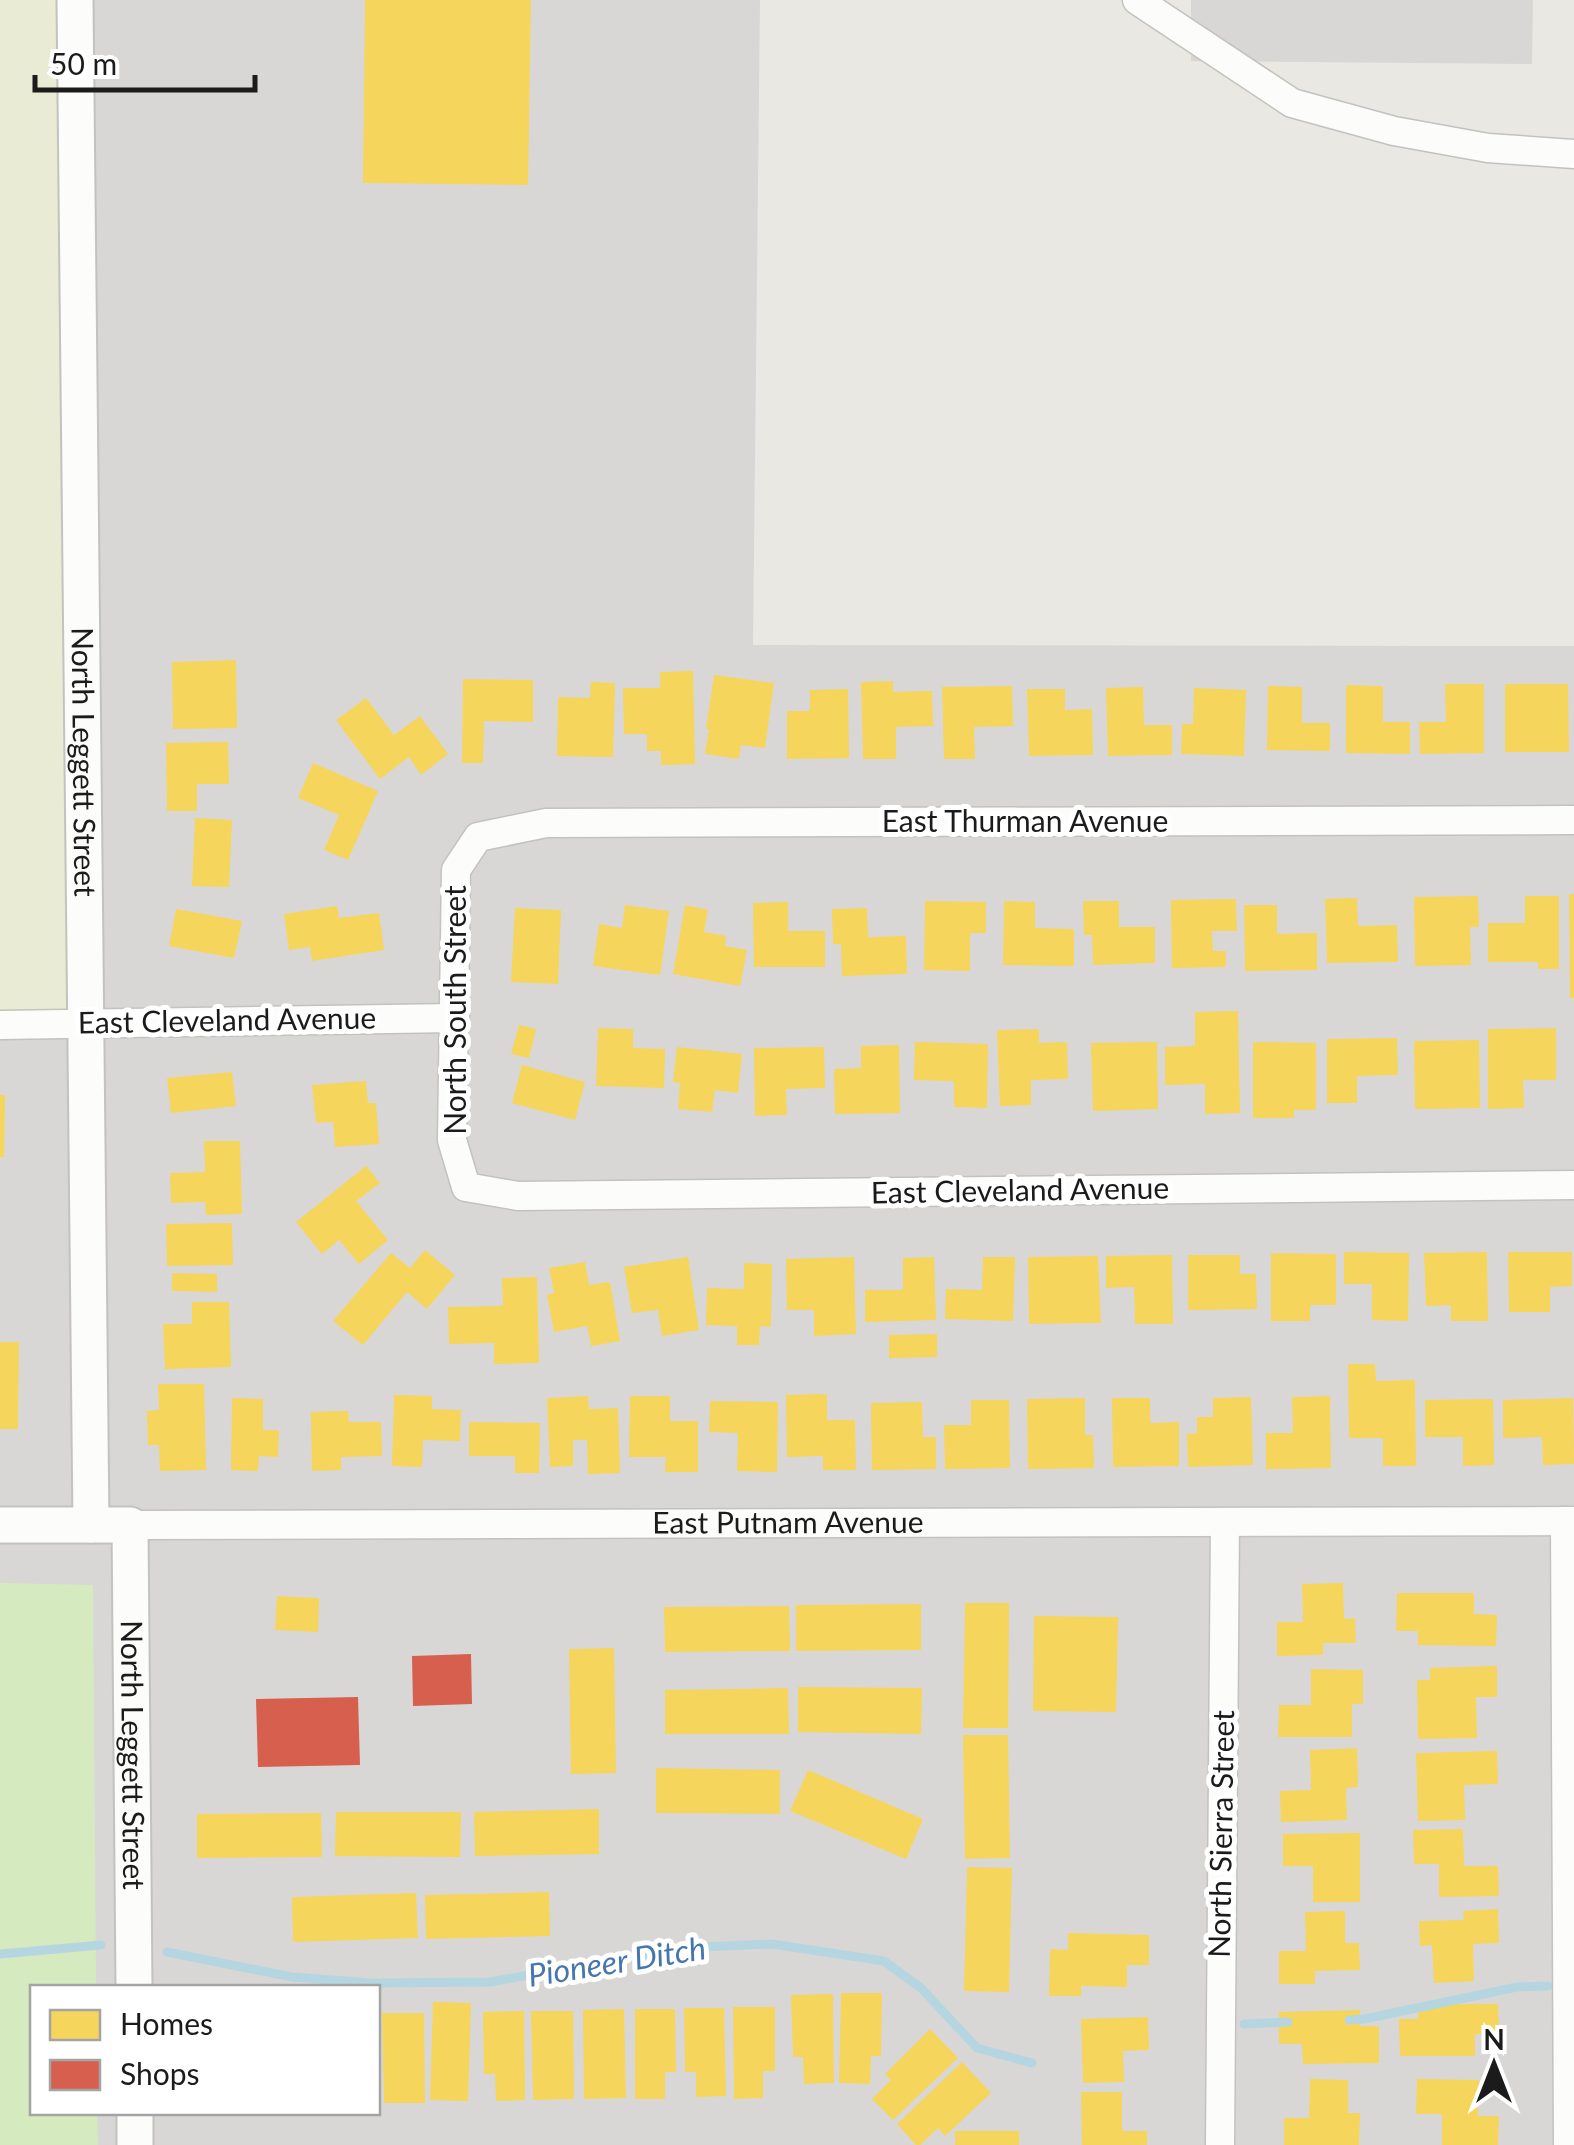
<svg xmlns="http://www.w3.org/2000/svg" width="1574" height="2145" viewBox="0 0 1574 2145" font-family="Lato,sans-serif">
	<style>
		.residential { fill: #d9d7d5; fill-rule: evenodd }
		.farmland { fill: #eaebd5 }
		.grass { fill: #d6eabf }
		.homes { fill: #f6d55c }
		.shops { fill: #d6604d }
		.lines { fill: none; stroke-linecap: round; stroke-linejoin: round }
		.stream { stroke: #b5d6e0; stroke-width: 9 }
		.minor-casing { stroke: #c2c2bf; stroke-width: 31 }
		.tertiary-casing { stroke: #c2c2bf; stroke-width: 39 }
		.minor { stroke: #fcfcfb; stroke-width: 28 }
		.tertiary { stroke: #fcfcfb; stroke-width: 35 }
		.labels { text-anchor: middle; stroke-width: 10; stroke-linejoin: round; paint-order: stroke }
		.street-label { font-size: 30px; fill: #1b1b1b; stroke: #fff }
		.water-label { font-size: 32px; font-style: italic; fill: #4577ae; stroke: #fff }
	</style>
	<rect width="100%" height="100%" fill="#eae8e3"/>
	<path class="residential" d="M58,0H760L753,645L1574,646V2145H0V1029ZM32,1988H378V2112H32Z
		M1191,0H1533L1532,64L1191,61Z"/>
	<path class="farmland" d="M0,0H58L72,1031L0,1029Z"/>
	<path class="grass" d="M0,1583L93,1585L96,1987L32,1988V2112L97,2113L98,2145H0Z"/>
	<path class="homes" d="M365,0H531L528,185L363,183Z
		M236,660L237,728L173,729L172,662Z
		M693,671L695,764L661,765V751H647V734H624L623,688H660V672Z
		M714,675L774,683L765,748L741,745L739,759L705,754L709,729H706Z
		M463,679L533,680V722L484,721L483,763H462Z
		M893,681V692L932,691L933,726L896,727V759H863L861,682Z
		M591,682L615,683L613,757L557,756L558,697L590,698Z
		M1445,684H1484V753L1420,754L1419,722H1446Z
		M1505,684H1568L1569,752H1505Z
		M1346,685L1383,686V722H1410V754L1346,753Z
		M1012,686L1013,726L974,727L975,759H944L942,687Z
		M1268,686L1302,687V723H1330V751L1267,750Z
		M1143,687L1144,725H1172V755L1108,756L1106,688Z
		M1194,688L1246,690L1244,756L1181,754L1182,724H1193Z
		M848,689L849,758L787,759V711H810V690Z
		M1027,689H1065V710L1092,709L1093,755L1029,756Z
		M366,698L394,735L420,716L448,754L421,775L409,757L380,779L336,720Z
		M228,742L229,784H197V811H167L166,743Z
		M313,763L378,791L348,860L324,850L339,815L298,798Z
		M195,818L232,820L229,887L192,886Z
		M1569,894H1574V998H1570Z
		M1478,896L1479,927H1470L1471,965L1415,966L1414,897Z
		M1525,896H1559V969H1538V962H1488V923H1525Z
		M1357,898L1358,926L1397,925L1398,962L1327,963L1325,899Z
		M1236,899L1237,931H1212L1213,951H1226V967L1172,968L1171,900Z
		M925,901L986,902V933H970V971L924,970Z
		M1004,901L1035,902V928L1074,929V966L1003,965Z
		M1083,901H1119V927H1155V963L1093,965L1092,935H1084Z
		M788,902V931H825V967H754L753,903Z
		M625,905L669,911L660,975L593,966L599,924L622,928Z
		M685,905L708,910L704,932L726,936L725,946L747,950L740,986L673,974Z
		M1244,905H1277V934L1317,933V970L1245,971Z
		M337,906L339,918L379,913L384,950L312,961L310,947L289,950L284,914Z
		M515,908L561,910L558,984L511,982Z
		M867,908L868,937L906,936L907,974L842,976L841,944H833L832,909Z
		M176,909L242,921L234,958L169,946Z
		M1238,1011L1240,1113L1205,1114V1084L1165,1085V1047L1195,1046V1012Z
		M519,1025L536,1029L529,1058L511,1054Z
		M598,1028L633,1029V1048L665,1049L664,1088L596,1086Z
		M1556,1028V1080H1523L1524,1108L1488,1109V1029Z
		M1039,1029V1043L1067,1042L1068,1079L1031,1080V1105L1000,1106L997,1030Z
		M1397,1038L1398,1075L1357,1076V1103H1327V1039Z
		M1479,1040L1480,1108L1415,1109L1414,1041Z
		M915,1042L988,1044L987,1108L954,1107V1081L914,1080Z
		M1157,1042L1158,1109L1093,1111L1091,1043Z
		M1253,1042L1316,1043V1110H1294V1118H1253Z
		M899,1045L900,1113L835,1114L834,1069L861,1068V1046Z
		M677,1047L742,1054L738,1093L715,1090L712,1112L678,1109L680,1083L673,1082Z
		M824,1047L825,1088L786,1089L787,1115L755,1116L754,1048Z
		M522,1065L585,1082L575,1120L512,1103Z
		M232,1072L236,1106L171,1113L167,1078Z
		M366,1081L368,1103H376L379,1144L335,1147L333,1122L316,1123L312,1085Z
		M0,1095H5L4,1157H0Z
		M204,1141H240L242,1214L206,1215L205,1202L171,1203L170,1173L205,1172Z
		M366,1166L380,1183L356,1201L388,1240L359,1264L339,1240L322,1254L296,1222Z
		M232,1223L233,1265L167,1266L166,1224Z
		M425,1250L455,1275L427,1309L407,1292L363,1345L333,1321L391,1253L410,1268Z
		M1344,1252L1409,1253L1408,1321L1372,1320V1284H1344Z
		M1487,1252L1488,1321H1451V1305L1426,1306L1424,1253Z
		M1508,1252H1572V1286L1550,1287V1312H1509Z
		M1271,1253L1336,1254V1305H1310V1321H1271Z
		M1172,1255L1173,1324H1135L1134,1287L1106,1288V1256Z
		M1188,1255H1240V1274H1256L1257,1309L1188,1310Z
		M1098,1256L1101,1323L1029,1324L1028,1257Z
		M688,1257L699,1330L662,1336L658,1310L632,1313L624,1267Z
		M854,1257L856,1334L814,1336V1310H787L786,1259Z
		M934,1257L936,1320L865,1322V1290H903V1258Z
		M983,1257H1015L1013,1321L945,1319L946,1289L982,1290Z
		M585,1262L589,1285L610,1282L620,1341L591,1346L587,1326L554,1332L547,1295L554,1293L549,1268Z
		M744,1263L772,1264L771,1327L760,1326L759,1345H737V1326L706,1325L707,1288L744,1289Z
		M172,1273L217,1274V1292L172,1291Z
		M537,1277L539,1363L494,1364V1343L449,1344L448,1307L503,1306L502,1278Z
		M192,1302H229L231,1367L165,1369L163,1324H192Z
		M937,1334V1357L889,1358V1335Z
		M0,1342H19L18,1429H0Z
		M1348,1364H1375L1376,1381L1415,1380L1416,1466H1383V1438H1349Z
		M158,1384H204L206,1470L160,1471L159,1445H148L147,1411L159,1410Z
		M827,1394V1420H855L856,1470H823V1456L787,1457L786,1395Z
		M394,1395L432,1396V1409L461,1410L460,1441L423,1440L422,1467L392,1466Z
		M588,1396L589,1409L618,1408L620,1473L588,1474L587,1440H573V1466L550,1467L547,1398Z
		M630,1396H670V1421H698V1472H665L666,1457H629Z
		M1330,1396L1331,1468L1266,1469V1433H1293L1292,1397Z
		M1251,1397L1253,1465L1188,1467L1187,1434L1197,1433V1417H1213V1398Z
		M232,1398L263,1399V1430H279L278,1457L259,1456L258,1471L231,1470Z
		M1085,1398V1435H1093L1094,1468L1028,1469L1027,1399Z
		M1112,1398H1150V1423L1179,1422V1466L1113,1467Z
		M1573,1398L1574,1464L1543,1465L1542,1437L1503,1438V1400Z
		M1493,1399L1494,1465L1463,1466V1437H1425V1400Z
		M971,1400H1009L1010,1468L945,1469L944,1425H971Z
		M710,1401L778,1402L777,1472L737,1471L738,1433L709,1432Z
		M922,1402L923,1437H936V1469L872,1470L871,1403Z
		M348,1411L349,1422H381L382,1456L341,1457V1470L312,1471L311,1412Z
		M469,1422L540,1423L539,1473H515V1456H469Z
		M1343,1583L1344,1619L1355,1618L1356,1643H1323V1655L1277,1656V1622H1303L1302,1584Z
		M1397,1593H1474V1614L1497,1615L1496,1646L1418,1645V1631H1396Z
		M277,1596L319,1598L318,1632L275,1630Z
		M965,1603H1009L1008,1728H963Z
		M921,1604V1650L796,1651V1605Z
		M789,1606L790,1651L665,1652L664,1607Z
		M1034,1616L1118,1617L1116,1712L1033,1711Z
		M614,1648L616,1773L571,1774L569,1649Z
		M1497,1666V1697H1476L1477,1738L1418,1739L1417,1680H1430V1668Z
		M1311,1669L1363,1670V1704H1352V1737H1278L1279,1705H1311Z
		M798,1687L922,1688L921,1734L798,1732Z
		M788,1688L789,1734H665V1690Z
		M963,1735H1008L1010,1858L965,1859Z
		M1357,1748L1358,1787L1346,1788L1347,1820L1281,1822L1280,1791L1311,1790L1310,1750Z
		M1497,1751L1498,1784L1464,1785L1465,1820L1418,1821L1416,1753Z
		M656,1768L780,1770V1814L656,1813Z
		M808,1770L923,1819L906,1859L790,1811Z
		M599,1809V1854L475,1856L474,1812Z
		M336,1812H461L460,1857L335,1856Z
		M321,1813L322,1857L197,1858V1814Z
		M1463,1829L1464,1866H1498L1499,1896L1439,1897V1864H1414L1413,1830Z
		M1360,1833V1902H1313V1866H1283V1834Z
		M967,1867L1012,1868L1009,1992L964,1991Z
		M549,1892L550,1936L426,1939L425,1895Z
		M416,1893L418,1938L293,1942L292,1897Z
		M1498,1909L1499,1943L1473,1944L1474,1981L1434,1983L1432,1945L1420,1946L1419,1921L1464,1920L1463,1911Z
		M1345,1911V1943H1359L1360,1970L1315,1971V1984H1279V1951H1306L1305,1912Z
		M1068,1933L1149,1935V1965H1127V1987L1081,1986V1996H1049L1050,1949L1068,1950Z
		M841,1993H882L881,2056H871L870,2084L839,2083Z
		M833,1994L834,2083L804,2084L803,2057H793L791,1995Z
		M433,2002L471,2003L468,2101L430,2100Z
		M1418,2004H1498L1499,2033L1475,2034V2056H1400L1399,2019H1418Z
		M733,2007H775V2071H763V2098L734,2099Z
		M684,2008H724L726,2096L696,2097V2072H685Z
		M624,2009L626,2098L584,2099L583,2010Z
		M635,2009H675L676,2072H665V2099H635Z
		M1360,2010V2026H1379V2063L1303,2064L1302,2044H1279V2012Z
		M524,2011L525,2100L496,2101L495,2074H484L483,2012Z
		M531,2011H573L574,2099L533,2100Z
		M382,2013H424L425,2103H384Z
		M1148,2017L1149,2050L1123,2051L1124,2082L1083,2083L1081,2019Z
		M930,2029L958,2058L893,2120L872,2099L891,2080L885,2074Z
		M962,2062L991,2093L945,2136L938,2128L920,2145H916L897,2124Z
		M1310,2079L1348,2080V2113H1360L1359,2145H1284V2118H1309Z
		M1417,2079L1479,2080L1478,2116H1499L1498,2145H1442V2114H1416Z
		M1081,2092H1122V2131H1147V2145H1082Z
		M955,2131H1019V2145H955Z"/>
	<path class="shops" d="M471,1654L472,1704L413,1706L412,1656Z
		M358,1697L360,1765L258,1767L256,1699Z"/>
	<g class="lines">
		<path class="stream" d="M167,1952L292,1977L373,1983L490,1982L681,1948L772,1944L884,1961L921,1988L977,2048L1032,2063
			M0,1954L101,1945
			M1349,2020L1364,2019L1517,1987L1548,1986
			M1244,2024L1288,2022"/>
		<defs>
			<g id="minor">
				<path d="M1137,0L1292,103L1394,131L1488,148L1574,154"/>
				<path d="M1574,820L546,823L478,837L456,870L452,1140L466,1187L518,1196L1574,1185"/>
				<path d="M0,1025L455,1018"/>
				<path d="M1565,1521L1568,2145"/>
				<path id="s1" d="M130,1525L1574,1521"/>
				<path d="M1220,2145L1225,1522"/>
			</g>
			<g id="tertiary">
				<path id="s2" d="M75,0L91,1525"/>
				<path id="s3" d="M0,1525H130L134,1988"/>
				<path d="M135,2112V2145"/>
			</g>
		</defs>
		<use href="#minor" class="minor-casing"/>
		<use href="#tertiary" class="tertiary-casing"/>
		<use href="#minor" class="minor"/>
		<use href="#tertiary" class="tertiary"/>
	</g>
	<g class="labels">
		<g class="street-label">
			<text dy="10" stroke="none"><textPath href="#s2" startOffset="762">North Leggett Street</textPath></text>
			<text x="1025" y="832">East Thurman Avenue</text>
			<text transform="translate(456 1010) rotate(-90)" y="10">North South Street</text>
			<text transform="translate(227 1021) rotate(-1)" y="10">East Cleveland Avenue</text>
			<text transform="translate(1020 1191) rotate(-1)" y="10">East Cleveland Avenue</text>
			<text dy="10" stroke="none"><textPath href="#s1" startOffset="658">East Putnam Avenue</textPath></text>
			<text dy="10" stroke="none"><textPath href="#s3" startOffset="360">North Leggett Street</textPath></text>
			<text transform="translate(1222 1834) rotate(-89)" y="10">North Sierra Street</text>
		</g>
		<g class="water-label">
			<text transform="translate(617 1962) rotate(-9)" y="11">Pioneer Ditch</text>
		</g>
	</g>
	<rect x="30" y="1985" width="350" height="130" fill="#ffffff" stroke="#a4a4a4" stroke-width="2.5"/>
	<rect x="50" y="2010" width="50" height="30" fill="#f6d55c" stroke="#a4a4a4" stroke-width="2.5"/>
	<text x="120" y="2035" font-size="30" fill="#1b1b1b">Homes</text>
	<rect x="50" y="2060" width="50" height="30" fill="#d6604d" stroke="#a4a4a4" stroke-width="2.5"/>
	<text x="120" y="2085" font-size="30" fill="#1b1b1b">Shops</text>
	<g transform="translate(1494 2065)" stroke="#ffffff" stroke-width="8" paint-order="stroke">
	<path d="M0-8L18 38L0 25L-18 38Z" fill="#1b1b1b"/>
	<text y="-15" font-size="28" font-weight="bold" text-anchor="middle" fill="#1b1b1b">N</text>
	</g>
	<path d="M35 75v15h220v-15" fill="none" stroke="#1b1b1b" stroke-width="5"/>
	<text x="50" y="75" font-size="30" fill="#1b1b1b" stroke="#ffffff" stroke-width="8" paint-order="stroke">50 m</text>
</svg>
